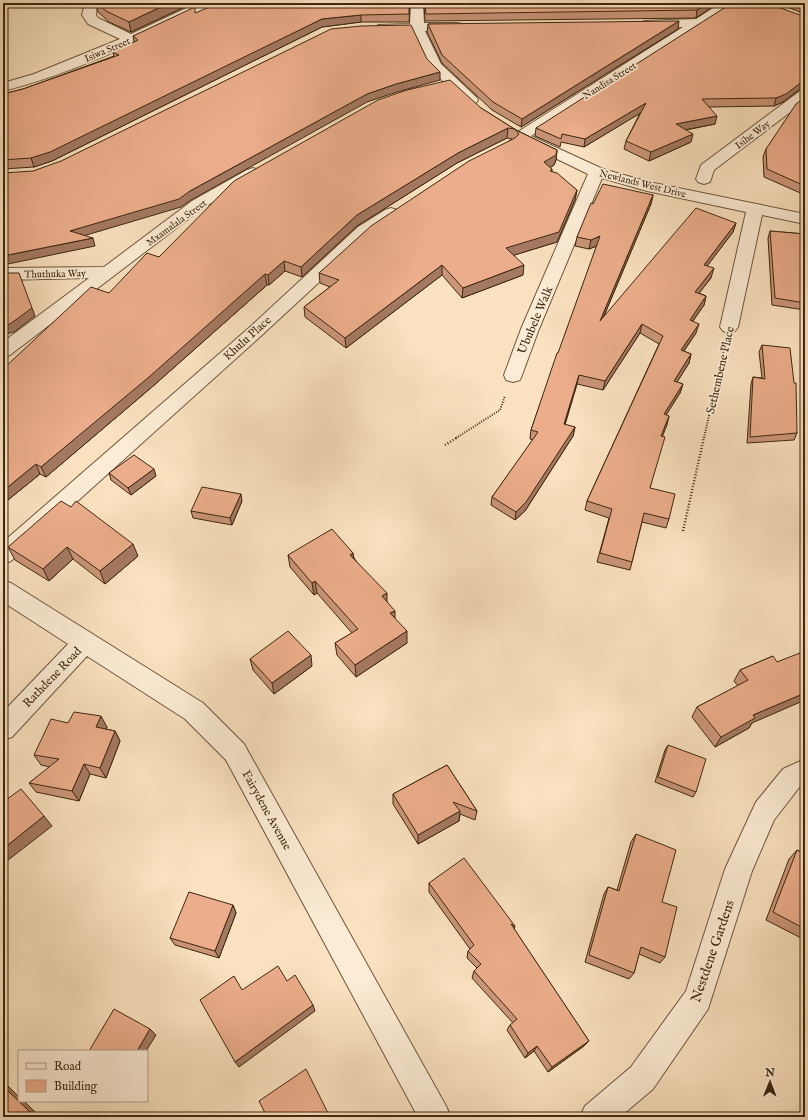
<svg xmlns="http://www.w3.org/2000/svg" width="808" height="1120" viewBox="0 0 808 1120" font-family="'IM FELL English',serif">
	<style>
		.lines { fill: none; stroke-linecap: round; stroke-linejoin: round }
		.minor-casing { stroke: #6d563b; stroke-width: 2 }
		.path-far1 { stroke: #3e270f; stroke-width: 2; stroke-dasharray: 1 1.5; stroke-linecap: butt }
		.path { stroke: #3e270f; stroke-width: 2.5; stroke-dasharray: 1 2; stroke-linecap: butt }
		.minor { fill: #fcecd5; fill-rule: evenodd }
		.wall { fill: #ca9578; stroke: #3e270f }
		.shaded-wall { fill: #a47961; stroke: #3e270f }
		.building { fill: #ebad8b; stroke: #3e270f }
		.labels { text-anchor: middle; stroke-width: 3.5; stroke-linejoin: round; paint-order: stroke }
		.far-street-label { font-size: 10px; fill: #3e270f; stroke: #fcecd5 }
		.street-label { font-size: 12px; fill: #3e270f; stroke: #fcecd5 }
		.near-street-label { font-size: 14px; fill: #3e270f; stroke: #fcecd5 }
	</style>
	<rect width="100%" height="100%" fill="#fae1bf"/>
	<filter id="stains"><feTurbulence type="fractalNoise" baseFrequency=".005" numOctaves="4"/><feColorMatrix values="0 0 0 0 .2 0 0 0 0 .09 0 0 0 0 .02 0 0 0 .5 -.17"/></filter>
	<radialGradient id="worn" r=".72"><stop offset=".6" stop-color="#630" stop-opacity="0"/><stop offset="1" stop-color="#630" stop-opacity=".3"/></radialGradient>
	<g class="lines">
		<defs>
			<path id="minor" d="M85,3H97L96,15L98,18L131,34L197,3H213L212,6C144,38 76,73 3,91V83L34,74L120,39L88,24L82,15Z
				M411,3H423L424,23H457L462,24L464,27L462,30L457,31H425L441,64L476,97L478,100L476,103L471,104L466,103L430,69L412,32H383L378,31L376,28L378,25L410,24Z
				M721,3H736L735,6L531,136L603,169L649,182L805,214V224L762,215L738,327L735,331L729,333L723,331L720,327L746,212L647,191L602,178L539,329L522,375L520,380L513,382L506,380L504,375L521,329L588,174L524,143L522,140L516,139L513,136L516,133L683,27L649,28L644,27L642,24L644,21L696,19Z
				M805,90V101L714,170L710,182L704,184L698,182L696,179L701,165L800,91Z
				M253,168L259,170L261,173L259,176L204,207L10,355L3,357V342L89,278L3,280V268L104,267L192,201L247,170Z
				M391,208L397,210L399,213L397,216L370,235L262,335L11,561L3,564V542L250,327L358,227L385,210Z
				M3,581L11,583L203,703L244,744L446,1106L451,1117H418L226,760L185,719L87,656L12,737L3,740V712L68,644L3,602Z
				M805,759V784L801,785L774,820L752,871L708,1009L653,1089L620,1117H580L585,1106L631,1067L686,991L725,869L756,802L783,769Z"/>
		</defs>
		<use href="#minor" class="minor-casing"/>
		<path class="path-far1" d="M456,438L500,410L505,396
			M704,438L724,349"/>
		<path class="path" d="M445,445L458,437
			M683,531L704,437"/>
		<use href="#minor" class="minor"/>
	</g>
	<path class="wall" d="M96,3H193L131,32L109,22L98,12Z
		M307,3H410L409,22H361L322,27L52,161L34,167L3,169V94L23,89L114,56L113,52L134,42L133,36L196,13L225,6L308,7Z
		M424,3H718L696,18L425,21Z
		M777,3H805V14Z
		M805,17V89L799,90L783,102L774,106L709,107L715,124L686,130L691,142L649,161L624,149L626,141L640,113L584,147L561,142L560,147L535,136L536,128Z
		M428,24L678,29L521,127L492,110L442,63L427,32Z
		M805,97V195L764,177L763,157L766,149Z
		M481,108L516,130L557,150L556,160L554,165L550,168L552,169V172L577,190L575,200L557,242L514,255L523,275L462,298L442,275L346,348L305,317L304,307L330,287L320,283L319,273L512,139L507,138L457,163L357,226L302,277L285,271L269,285H267L152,387L46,477L40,474L3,504L6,510L3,513V369L159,257Z
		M653,195L651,204L604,316L736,223L733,232L707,266L711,278L699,293L706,296L704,305L693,321L696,333L684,351L691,354L689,363L677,382L683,384L680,393L666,415L669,416L662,436L650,488L669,519L666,528L642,522L630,570L597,562L609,518L585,510L587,501L659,344L640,333L603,390L577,384L565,425L575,427L573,436L525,511L515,520L491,505L492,497L533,440L530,439L531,430L597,246L589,249L575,246L577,237L593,204Z
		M770,231L805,234V310L772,305L768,238Z
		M762,345L797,433L794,440L747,443L751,384L753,377L762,378L759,352Z
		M109,473L156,476L131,495L111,480Z
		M242,501L232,525L193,518L191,511Z
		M71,507L138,556L105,584L73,559L49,581L15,560L8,547Z
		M353,553L354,558L387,602L407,643L356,677L337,655L335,643L352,633L317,593L314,595L290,567L288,555Z
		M805,618V628L802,623Z
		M773,656L752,723L749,728L715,747L692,717L697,707L738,686L734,681L740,670Z
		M250,659L312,666L274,694L253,670Z
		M68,723L107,727L106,729L115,731L120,741L106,778L90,774L79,801L36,792L29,783L50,767L41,765L34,755Z
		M668,745L696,792L693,797L655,782L665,750Z
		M447,765L477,811L475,820L460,814L459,821L418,844L393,804V794Z
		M636,834L662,902L665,957L660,963L639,954L634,973L629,979L585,962L604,894L608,887L617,890L631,842Z
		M797,850L805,854V940L766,920L789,859Z
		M429,883L515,926L514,929L589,1041L584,1046L548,1072L534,1051L525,1058L507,1030L510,1025L513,1023L472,978L474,971L477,968L467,958L468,951L470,949L429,892Z
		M233,905L236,913L219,958L175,945L170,938Z"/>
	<path class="shaded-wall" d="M169,3H193L131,32L129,22Z
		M708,3H718L696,18L697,10Z
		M361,15V22L322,27L52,161L34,167L31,158L322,19Z
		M679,21L678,29L521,127L522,119Z
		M440,72V80L397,92L367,102L191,200L181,207L73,239L70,231L190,191L367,94L396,84Z
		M805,81V89L799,90L783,102L774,106L776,98L802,82Z
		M646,103L644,111L584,147L585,139Z
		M717,116L715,124L674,132L676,124Z
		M508,128L507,138L457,163L357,226L302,277L301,267L357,215L458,153Z
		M693,134L691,142L649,161L651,152Z
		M557,150L556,160L554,165L543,172L544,162Z
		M577,190L575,200L557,242L505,258L506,248Z
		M653,195L651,204L598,330L600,321Z
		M736,223L733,232L701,274L704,265Z
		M600,236L599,245L589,249L591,240Z
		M93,238L95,246L3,265V256Z
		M284,261L285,271L269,285L268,275Z
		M442,265V275L346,348L345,338Z
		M524,265L523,275L462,298L463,288Z
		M714,268L711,278L693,301L695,292Z
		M265,274L267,285L152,387L46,477L41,467Z
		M706,296L704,305L687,329L690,320Z
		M32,308L35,316L14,332L3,335V326Z
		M642,324L640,333L603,390L605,381Z
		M699,324L696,333L678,359L681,350Z
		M691,354L689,363L672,390L674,381Z
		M579,375L577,384L562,433L564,424Z
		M683,384L680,393L661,423L664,414Z
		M669,416L667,425L659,445L661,436Z
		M575,427L573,436L525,511L515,520L516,512Z
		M36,464L40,474L3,504L6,510L3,513V491Z
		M154,469L156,476L131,495L128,488Z
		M241,494L242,501L232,525L230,518Z
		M133,544L138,556L105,584L100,571Z
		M67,547L73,559L49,581L43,569Z
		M353,553L354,565L350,555Z
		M315,581L317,593L314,595L312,583Z
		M387,593V605L382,596Z
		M395,611V623L390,613Z
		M407,631V643L356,677L355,665Z
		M311,655L312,666L274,694L272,683Z
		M805,693V700L752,723L749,728L715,747L721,737L753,715Z
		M101,716L107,727L102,738L96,727Z
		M115,731L120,741L106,778L100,768Z
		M84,764L90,774L79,801L72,791Z
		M460,811L459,821L418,844V835Z
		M44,816L52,826L3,864V849Z
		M233,905L236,913L219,958L215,951Z
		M313,1005L315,1011L239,1067L235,1062Z
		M150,1029L156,1035L146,1051H137Z
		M589,1041L584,1046L548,1072L552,1067Z
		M537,1046L534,1051L525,1058L528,1053Z
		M3,1081L19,1097V1101H24L40,1117H35L3,1086Z"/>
	<path class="building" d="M97,3H169L129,22L106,11Z
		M219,3L225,6L232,3H300L309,8L308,3H409V14L361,15L322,19L50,152L31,158L3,160V94L23,89L119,55L113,52L138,40L133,36L195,7V13Z
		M425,3H708L697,10L426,14Z
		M732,3H767L805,17V81L802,82L786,94L776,98L702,99L717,116L676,124L693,134L651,152L626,141L646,103L585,139L562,134L561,139L536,128Z
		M679,21L522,119L493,102L442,55L428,24Z
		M411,25L427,59L440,72L396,84L367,94L190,191L179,199L70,231L93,238L3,256V173L33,171L61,161L331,29L361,26Z
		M450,80L481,108L516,130L557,150L556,155L544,162L552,169L550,171L557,173L577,190L559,232L506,248L524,265L463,288L442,265L345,338L304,307L339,280L319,273L371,226L469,161L515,138L519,134L515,129L508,128L458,153L357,215L301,267L284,261L268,275L265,274L149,377L41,467L36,464L3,491V369L91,287L109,293L147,253L159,257L234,181L378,100L407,90Z
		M805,97V186L767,169L766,149L796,104Z
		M603,184L653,195L600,321L696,208L736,223L704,265L714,268L695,292L706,296L690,320L699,324L681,350L691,354L674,381L683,384L664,414L669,416L661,436L665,437L650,488L675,494L669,519L644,513L632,562L600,553L612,509L587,501L663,336L642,324L605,381L579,375L564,424L575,427L526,502L516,512L492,497L538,432L531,430L557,353H558L600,236L591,240L577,237L591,203L593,204Z
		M770,231L805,234V303L775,298Z
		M3,273H19L32,308L10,324L3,326Z
		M762,345L790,348L794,383H796L797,433L750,437L753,377L765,379Z
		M134,455L154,469L128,488L109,473Z
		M202,487L241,494L230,518L191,511Z
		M61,501L71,507L76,501L133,544L100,571L67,547L43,569L8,547Z
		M332,529L353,553L350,555L387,593L382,596L395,611L390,613L407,631L355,665L335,643L358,629L315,581L312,583L288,555Z
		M288,631L311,655L272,683L250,659Z
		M805,651V693L753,715L755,718L721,737L697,707L748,680L740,670L773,656L777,662Z
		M74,712L101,716L96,727L115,731L100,768L84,764L72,791L29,783L59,759L34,755L51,719L68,723Z
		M668,745L706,759L696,792L658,777Z
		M447,765L477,811L453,802L460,811L418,835L393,794Z
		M21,789L44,816L3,849V802Z
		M636,834L676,850L662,902L677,907L665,957L641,947L634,973L589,955L608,887L619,891Z
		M797,850L805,854V929L773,912Z
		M464,858L515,926L511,924L589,1041L552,1067L537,1046L528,1053L510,1025L517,1019L474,971L481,964L468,951L474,945L429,883Z
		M189,892L233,905L215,951L170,938Z
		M278,966L287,981L295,975L313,1005L235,1062L200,1000L234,976L242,990Z
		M114,1009L150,1029L137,1051H89Z
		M306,1069L330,1117H267L259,1101Z
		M3,1086L35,1117H3Z"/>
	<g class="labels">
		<g class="far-street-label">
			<text transform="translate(107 49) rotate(-23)" y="4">Isiwa Street</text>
			<text transform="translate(609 80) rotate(-32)" y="4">Nandisa Street</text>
			<text transform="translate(752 134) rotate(-37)" y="4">Isihe Way</text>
			<text transform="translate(643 183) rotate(14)" y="4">Newlands West Drive</text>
			<text transform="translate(176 222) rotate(-36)" y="4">Mxamalala Street</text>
			<text transform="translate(55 273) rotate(-1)" y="4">Thuthuka Way</text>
		</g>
		<g class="street-label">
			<text transform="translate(535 320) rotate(-67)" y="4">Ububele Walk</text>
			<text transform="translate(247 338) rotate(-42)" y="4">Khulu Place</text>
			<text transform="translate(720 370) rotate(-77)" y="4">Sethembene Place</text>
			<text transform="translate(52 677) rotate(-46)" y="4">Rathdene Road</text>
			<text transform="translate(267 810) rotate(61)" y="4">Fairydene Avenue</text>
		</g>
		<g class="near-street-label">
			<text transform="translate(712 951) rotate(-71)" y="5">Nestdene Gardens</text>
		</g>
	</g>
	<rect width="808" height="1120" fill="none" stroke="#fae1bf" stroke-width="16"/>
	<rect x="4" y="4" width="800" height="1112" fill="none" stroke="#3e270f" stroke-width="2"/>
	<rect x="8" y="8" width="792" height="1104" fill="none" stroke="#3e270f"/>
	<rect x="18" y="1050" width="130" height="52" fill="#fcecd5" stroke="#b09d86"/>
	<rect x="26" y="1063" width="20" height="6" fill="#fcecd5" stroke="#b09d86"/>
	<text x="54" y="1070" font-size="12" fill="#3e270f">Road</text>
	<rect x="26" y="1080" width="20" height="12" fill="#ebad8b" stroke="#b09d86"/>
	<text x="54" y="1090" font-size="12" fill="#3e270f">Building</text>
	<g transform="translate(770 1082) rotate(1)" stroke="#fcecd5" stroke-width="3" paint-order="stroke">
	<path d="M0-3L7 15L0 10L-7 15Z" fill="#3e270f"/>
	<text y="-6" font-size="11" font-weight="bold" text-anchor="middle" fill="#3e270f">N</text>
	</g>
	<rect width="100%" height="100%" filter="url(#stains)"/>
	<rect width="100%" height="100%" fill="url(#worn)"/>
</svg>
